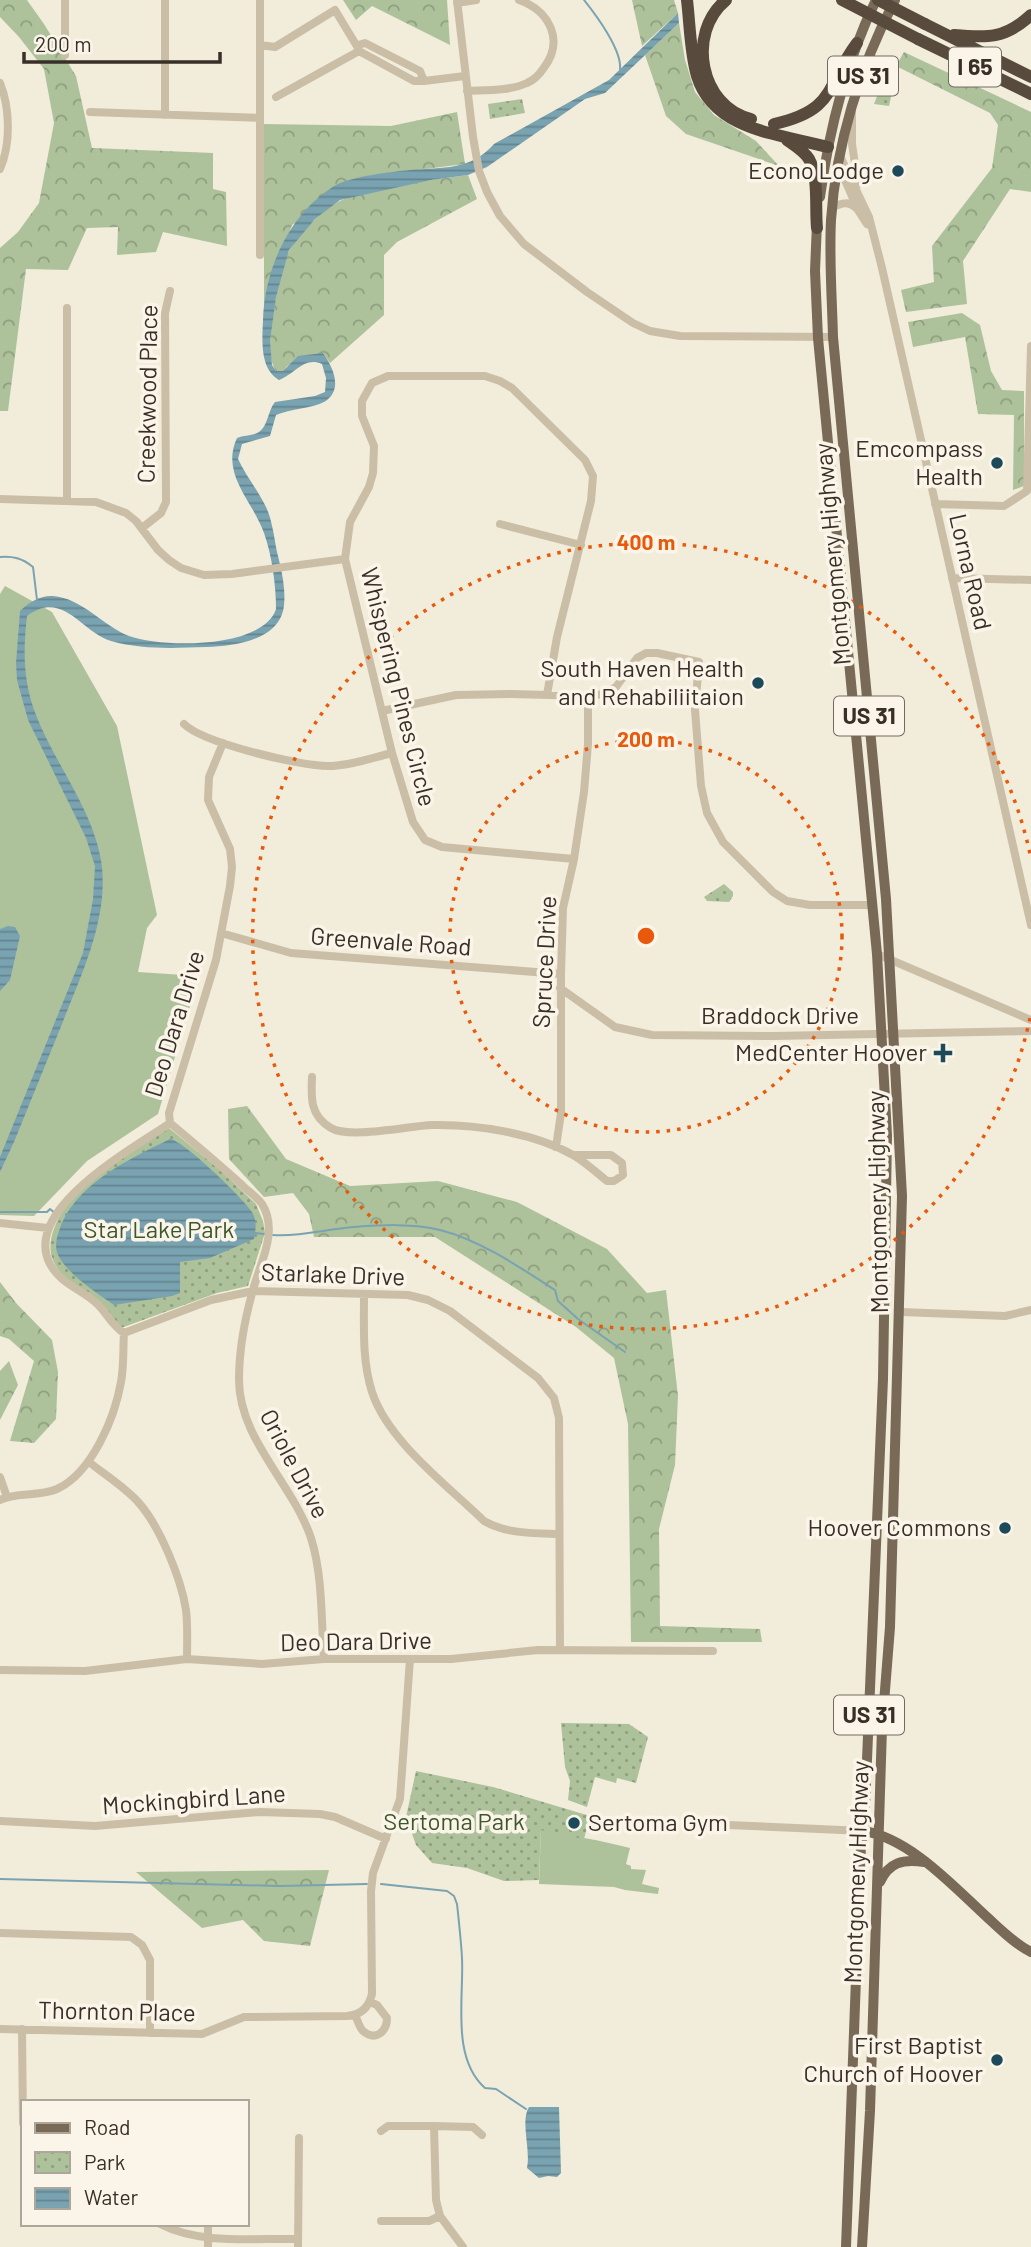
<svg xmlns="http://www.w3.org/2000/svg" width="1031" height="2247" viewBox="0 0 1031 2247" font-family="Barlow,sans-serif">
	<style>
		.green { fill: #adc29b }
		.forest { fill: url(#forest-crowns) }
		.park { fill: url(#park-dots) }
		.water { fill: url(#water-rules) }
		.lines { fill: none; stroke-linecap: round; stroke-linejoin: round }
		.stream { stroke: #79a3b0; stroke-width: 2 }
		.minor { stroke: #cbbea7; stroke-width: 8 }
		.major { stroke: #796a58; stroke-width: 10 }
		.highway { stroke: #584b3e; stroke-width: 12 }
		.highway-bridge { stroke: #584b3e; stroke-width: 12 }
		.ring { fill: none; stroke: #e8590c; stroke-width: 3.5; stroke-dasharray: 3.5 7 }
		.poi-dot { fill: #1c4a5a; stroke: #faf5e8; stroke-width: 2.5 }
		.labels { text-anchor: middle; stroke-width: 7; stroke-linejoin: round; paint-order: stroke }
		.shield { fill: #faf5e8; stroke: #726a62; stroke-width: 2 }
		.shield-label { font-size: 23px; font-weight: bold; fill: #372f28 }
		.poi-label { font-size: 24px; fill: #372f28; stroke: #faf5e8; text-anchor: end }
		.street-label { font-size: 24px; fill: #372f28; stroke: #faf5e8 }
		.park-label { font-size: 24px; fill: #3e562b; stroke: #faf5e8 }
		.centre { fill: #e8590c; stroke: #faf5e8; stroke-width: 3.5 }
		.ring-label { font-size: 21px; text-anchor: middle; font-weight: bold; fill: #e8590c; stroke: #faf5e8; stroke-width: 7; stroke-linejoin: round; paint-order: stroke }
	</style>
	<defs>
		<pattern id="forest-crowns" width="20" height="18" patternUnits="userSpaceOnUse" patternTransform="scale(1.75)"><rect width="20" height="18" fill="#adc29b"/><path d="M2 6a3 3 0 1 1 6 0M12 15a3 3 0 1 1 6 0" fill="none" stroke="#8e9e7e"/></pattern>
		<pattern id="park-dots" width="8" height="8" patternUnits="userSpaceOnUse" patternTransform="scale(1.75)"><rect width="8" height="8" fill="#adc29b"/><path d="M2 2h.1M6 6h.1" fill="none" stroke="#8e9e7e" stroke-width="1.8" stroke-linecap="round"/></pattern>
		<pattern id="water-rules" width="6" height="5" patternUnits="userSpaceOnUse" patternTransform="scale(1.75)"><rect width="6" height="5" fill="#79a3b0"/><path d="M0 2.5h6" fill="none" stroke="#64858f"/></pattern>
	</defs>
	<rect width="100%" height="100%" fill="#f2ecdb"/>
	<path class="green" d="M5,586L52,612L117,726L157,915L147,928L138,972L199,976L158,1114L87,1161L34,1216L0,1215V594Z
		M541,1829C571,1836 600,1840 630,1848L626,1864L631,1866V1869L646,1870L642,1884L659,1888L658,1894L625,1890L614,1887L539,1884Z"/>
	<path class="forest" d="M0,0H27L44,24L76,76L92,148L213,153V189L226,192L227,246L163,232L156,252L117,255L118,227L87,228L68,270L26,269L8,411H0V248L18,232L39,203L54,123L44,69L19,37L0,17Z
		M343,0H447L450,45L372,6L356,20Z
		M632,0H674L678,13L642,46Z
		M679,23L685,60L695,92L714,115L756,141L779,166L686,134L666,116L645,55Z
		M904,52L1031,112V192L1010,189L963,261L967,304L906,312L901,290L934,282L932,246L992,168L998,125L990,113L896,66Z
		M457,112L465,164L376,175L292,225L267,294L264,307V124L391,126Z
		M468,175L477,199L397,242L384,255V315L330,363L323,353L287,366L284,371H276C265,354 272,327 274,308C277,290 281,268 289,251C297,235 326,206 342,200C377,186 431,180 468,175Z
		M962,313L980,325L991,371L1002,390L1024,391V486L1013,490L1014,415L978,414L965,337L913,347L908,322Z
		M247,1106L286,1159L350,1186L438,1181L517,1202L607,1249L647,1293L666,1290L678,1396L675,1465L659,1529L660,1626L760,1629L762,1642H631L628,1424L614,1358L576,1327L435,1237H314L309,1214L293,1193L264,1197L229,1159L228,1109Z
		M0,1282L16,1303L52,1340L58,1372L56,1419L34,1443L10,1441L34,1361L9,1339L0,1336Z
		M9,1361L18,1385L0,1420V1371Z
		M329,1870L310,1946L264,1941L243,1920L202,1928L136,1872Z"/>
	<path class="park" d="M886,73L896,74L889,106L874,104Z
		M522,99L525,113L490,119L488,104Z
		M724,884L733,892V896L729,902L707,901L704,897Z
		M169,1128L219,1169L256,1204L263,1221L265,1233L248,1286L217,1293L121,1328C101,1310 63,1284 53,1260C42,1235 69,1197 88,1181C111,1162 143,1145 169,1128Z
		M561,1723L629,1724L648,1737L636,1783L617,1778L616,1783L595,1777L587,1807L568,1800L570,1781L565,1767Z
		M416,1771L493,1787L590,1816L584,1839L541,1830L539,1880L504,1881L467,1868L432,1863L416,1845L406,1817Z"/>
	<path class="water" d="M678,13L679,23L605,93L585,99L487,167L468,175L431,180L340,200L315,219L289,250L276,297L270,341L272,365L276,371H283L298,356L323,353C333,367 344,390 324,402C313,408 290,409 276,415L270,436L242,444L238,459C246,476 257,489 265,505C272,518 274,537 277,552C281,568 286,588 284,605C281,640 235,646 207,647C174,648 143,650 111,641C81,632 63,589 27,616C23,651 23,682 36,715C55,764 92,808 101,860C110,916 82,973 62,1024C46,1063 30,1103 14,1142L0,1172V1157L83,953L93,899L95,866L86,838L28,720L17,680L16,663L20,611C29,602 41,595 53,596C82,598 103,626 129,636C162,648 263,649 276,609C276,586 272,555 264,533C253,501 220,474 237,438C244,435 253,436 259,432C268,426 268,410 275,402L315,396L325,392L326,378L322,364C304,356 295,374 279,380C260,369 262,341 263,321C264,269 290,212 336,185C354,176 390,172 410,170C443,167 470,171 494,144L609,80Z
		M8,926L15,927L20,936L10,980L0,991V929Z
		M170,1139C183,1140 244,1199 252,1212C257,1221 256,1229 254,1239L210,1258L180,1262V1293L172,1296L114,1305C97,1293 67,1274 58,1255C55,1249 56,1240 58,1234C72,1185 128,1160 170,1139Z
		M529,2107H559L561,2173L557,2177L548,2176L539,2178L527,2168C531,2150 520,2121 529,2107Z"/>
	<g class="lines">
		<path class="stream" d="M584,0C596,15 622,50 620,69
			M0,557C13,556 22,558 33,567L37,600
			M0,1212H47L50,1209L55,1213
			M255,1233L264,1234
			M273,1235C301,1237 326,1229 354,1227C381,1225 413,1223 440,1230C480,1240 521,1268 555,1290L558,1301L578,1319L625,1352
			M0,1879L279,1886L367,1884
			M381,1884L447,1891L454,1896L457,1904C459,1922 461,1940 462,1958C464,1998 451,2058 485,2088L496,2089L526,2109"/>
		<path class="minor" d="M65,0V55
			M165,0V115
			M260,0V255
			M457,0L473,137L479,171L487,192L500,216L524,244L587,292L633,323L650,331L680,336L833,337
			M457,3L476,0
			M260,45L275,47L335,10L358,48
			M358,45L365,43L420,71L424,81H414L359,51
			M424,81L465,76
			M0,83C10,108 11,144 0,169
			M467,91C486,90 510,91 527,83C534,80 539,75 543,69C565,41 550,11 519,0
			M276,97L359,51
			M90,112L260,118
			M852,114V144L858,184
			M840,156L869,217L882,268L1031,925
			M838,164L858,210L867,224
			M833,207C842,203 848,201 856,208
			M67,308V501
			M0,499L96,502L126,513L136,521L158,550L169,560L181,568L204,575L232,574L345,559
			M935,504L1004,506L1027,491L1031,346
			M500,524L581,545
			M142,528L161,513L166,502L165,313L170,291
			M952,578L1031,580
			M547,695L557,637L591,501L593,476L585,460L512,388L500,381L485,376H388L372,383L362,401V416L374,446L373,473L369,487L350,522L345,559L392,753L413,822L425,840L442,847L574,859
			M382,711L456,695L511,694L588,696L604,694L616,687L637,658L646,653H657L699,662L695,710L701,786L707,813L723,842L773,892L787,901L810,905H872
			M184,724C203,743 300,766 328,766C349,766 371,758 392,753
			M221,933L291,953L561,974
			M877,954L1031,1020
			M560,988L615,1027L652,1035L774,1036L1031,1031
			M312,1077C311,1098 310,1116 331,1128C349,1139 408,1126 432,1125C476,1124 534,1133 573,1155C585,1162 596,1172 607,1181H614L623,1175L622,1163L611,1155H573
			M170,1123C194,1143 219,1164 242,1185C248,1191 257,1197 262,1204C279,1231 260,1263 253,1290C245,1318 239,1351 239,1380C239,1439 293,1484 311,1538C323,1576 321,1620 324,1659
			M170,1123L169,1113L216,960L230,886L232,867L230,849L208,800L209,777L223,743
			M556,1147L561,1113V974L563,908L574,859L584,792L588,744V696
			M0,1223L48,1228
			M364,1295C364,1327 362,1361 372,1392C388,1441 447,1485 484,1521C507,1534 532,1533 559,1534
			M901,1312L1005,1316L1031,1310
			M124,1333L211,1300L253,1291L408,1295L428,1300L450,1311L538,1378L554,1398L559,1418L560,1650
			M124,1333C111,1325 106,1311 95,1302C80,1289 60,1283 50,1264C21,1209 134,1148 170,1123
			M89,1462C105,1475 125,1487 139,1503C160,1527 181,1578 186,1610C188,1626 187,1643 187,1659
			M0,1477L7,1497
			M0,1500C15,1492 38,1497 57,1489C92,1473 115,1417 121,1382C124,1366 123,1349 124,1333
			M0,1670L85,1671L187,1659L262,1664L324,1659H451L538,1650L713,1651
			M0,1821L95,1826L260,1812L320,1814L335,1817L386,1839
			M727,1825L864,1831
			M0,1933L131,1937L142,1945L150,1960V2033
			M355,2015C358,2021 359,2027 363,2031C376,2042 387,2031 387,2018L377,2005L370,2002
			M0,2029L202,2034L244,2017L347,2016C361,2015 369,2007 372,1994L371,1891L373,1873L400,1799L410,1659
			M22,2029L23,2123
			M434,2126L436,2200L440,2216L463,2247
			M381,2131L388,2126H434L473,2127L482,2135
			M381,2221H429L440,2216
			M160,2224C201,2245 253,2238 298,2239
			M208,2247V2224
			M298,2247L299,2138"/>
		<path class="major" d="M820,197C829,130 846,62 876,0
			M817,223L815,271L818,338L877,954L887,1135L883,1379L864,1831L861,1844L846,2247
			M864,1831C911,1839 954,1887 988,1918C1001,1930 1015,1944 1031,1952
			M880,1882C889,1862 903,1859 924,1862
			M862,2247L870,2111L882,1728L890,1627L902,1196L886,899L833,337C832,298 829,259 831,220C836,144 860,67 895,0"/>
		<path class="highway" d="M687,0C690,25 690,52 697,76C714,131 780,134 828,147
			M726,0C686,33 700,107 751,119
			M925,24L1031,77
			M954,35C987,38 1005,39 1031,15
			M918,39L1031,94
			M774,124C837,110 825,86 857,43
			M787,140C794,145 804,151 809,159C819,177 815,208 817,228"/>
		<path class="highway-bridge" d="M842,0L918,39
			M878,0L925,24"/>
	</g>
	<g class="ring">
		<circle cx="646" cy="936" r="196"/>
		<path d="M1030 1018A393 393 0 1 1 1030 854"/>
	</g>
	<g class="poi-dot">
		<circle cx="898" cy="171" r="7"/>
		<circle cx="997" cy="463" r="7"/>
		<circle cx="758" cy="683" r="7"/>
		<path d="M939.5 1042.5h7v7h7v7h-7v7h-7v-7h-7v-7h7z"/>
		<circle cx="1005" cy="1528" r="7"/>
		<circle cx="574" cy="1823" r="7"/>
		<circle cx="997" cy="2060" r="7"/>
	</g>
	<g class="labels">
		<g class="shield">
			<rect x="949" y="47.5" width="52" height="39" rx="5"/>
			<rect x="828" y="56.5" width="70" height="39" rx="5"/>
			<rect x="834" y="696.5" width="70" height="39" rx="5"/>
			<rect x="834" y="1695.5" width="70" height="39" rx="5"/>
		</g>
		<g class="shield-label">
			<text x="975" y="75">I 65</text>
			<text x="863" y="84">US 31</text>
			<text x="869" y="724">US 31</text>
			<text x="869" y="1723">US 31</text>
		</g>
		<g class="poi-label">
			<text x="884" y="179">Econo Lodge</text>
			<text x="983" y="457">Emcompass<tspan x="983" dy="28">Health</tspan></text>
			<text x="744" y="677">South Haven Health<tspan x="744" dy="28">and Rehabiliitaion</tspan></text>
			<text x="927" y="1061">MedCenter Hoover</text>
			<text x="991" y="1536">Hoover Commons</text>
			<text x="588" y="1831" text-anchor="start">Sertoma Gym</text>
			<text x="983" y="2054">First Baptist<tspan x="983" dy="28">Church of Hoover</tspan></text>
		</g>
		<g class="street-label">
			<text transform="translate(148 394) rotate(-89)" y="8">Creekwood Place</text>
			<text transform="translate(833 554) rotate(-95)" y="8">Montgomery Highway</text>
			<text transform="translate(970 572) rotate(77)" y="8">Lorna Road</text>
			<text transform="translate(398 687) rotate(76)" y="8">Whispering Pines Circle</text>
			<text transform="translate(391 942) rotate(4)" y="8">Greenvale Road</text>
			<text transform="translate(545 962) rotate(-87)" y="8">Spruce Drive</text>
			<text x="780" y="1024">Braddock Drive</text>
			<text transform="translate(175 1024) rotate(-73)" y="8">Deo Dara Drive</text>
			<text transform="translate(878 1202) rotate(-91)" y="8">Montgomery Highway</text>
			<text transform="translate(333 1275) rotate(2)" y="8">Starlake Drive</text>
			<text transform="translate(294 1464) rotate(62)" y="8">Oriole Drive</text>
			<text transform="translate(356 1642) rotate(-1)" y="8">Deo Dara Drive</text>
			<text transform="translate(194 1800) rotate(-4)" y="8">Mockingbird Lane</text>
			<text transform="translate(857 1872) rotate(-88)" y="8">Montgomery Highway</text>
			<text transform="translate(117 2012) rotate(1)" y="8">Thornton Place</text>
		</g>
		<g class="park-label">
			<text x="159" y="1238">Star Lake Park</text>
			<text x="454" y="1830">Sertoma Park</text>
		</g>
	</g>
	<circle cx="646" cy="936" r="10" class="centre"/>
	<g class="ring-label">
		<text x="646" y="550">400 m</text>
		<text x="646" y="747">200 m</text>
	</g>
	<rect x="21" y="2100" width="228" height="126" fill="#faf5e8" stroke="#aca69b" stroke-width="2"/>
	<rect x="35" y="2123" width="35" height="10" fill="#796a58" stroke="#aca69b" stroke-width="2"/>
	<text x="84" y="2135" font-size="21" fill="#372f28">Road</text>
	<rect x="35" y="2152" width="35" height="21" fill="url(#park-dots)" stroke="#aca69b" stroke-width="2"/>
	<text x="84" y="2170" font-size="21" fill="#372f28">Park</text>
	<rect x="35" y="2188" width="35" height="21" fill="url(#water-rules)" stroke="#aca69b" stroke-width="2"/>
	<text x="84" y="2205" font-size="21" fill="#372f28">Water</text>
	<path d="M24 52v10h196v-10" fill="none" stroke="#372f28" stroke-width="3.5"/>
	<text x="35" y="52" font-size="21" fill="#372f28" stroke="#faf5e8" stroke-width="5" paint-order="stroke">200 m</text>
</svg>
